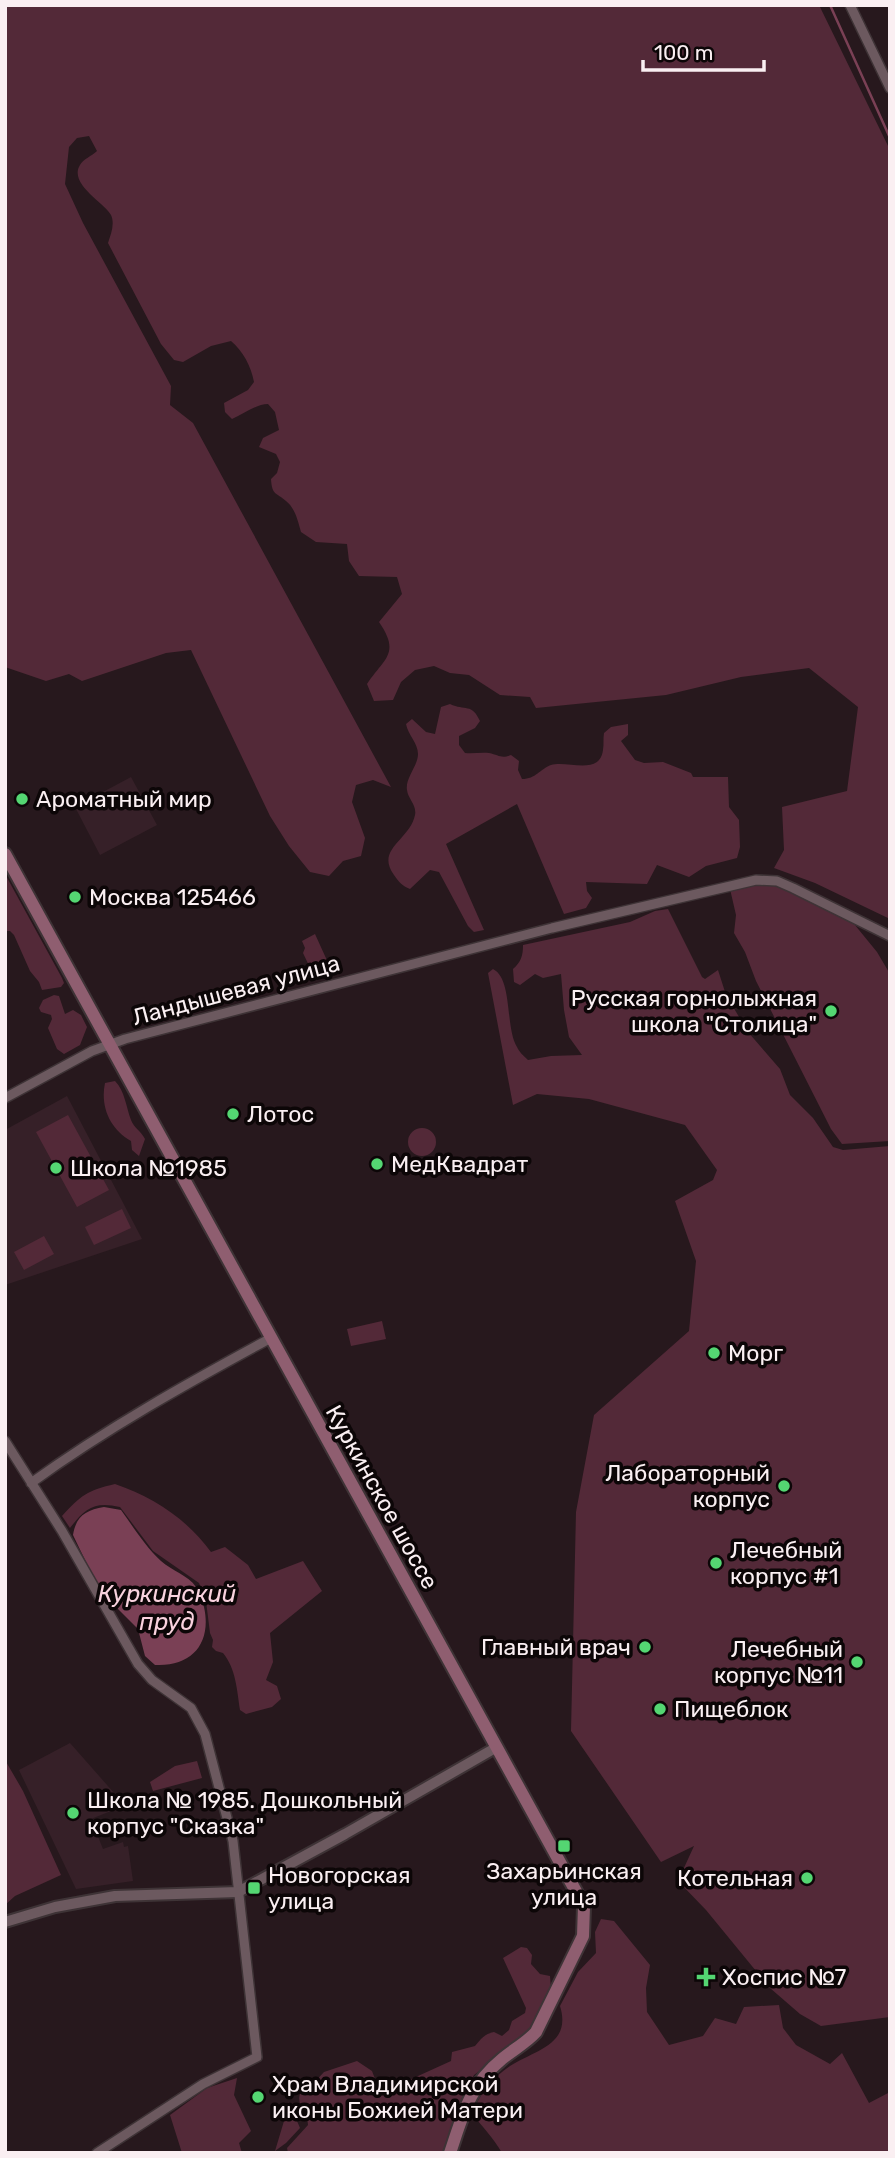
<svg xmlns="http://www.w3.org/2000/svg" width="895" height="2158" viewBox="0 0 895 2158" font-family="Rubik,sans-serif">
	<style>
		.built { fill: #362028 }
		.green { fill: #532938 }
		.water { fill: #7a4055 }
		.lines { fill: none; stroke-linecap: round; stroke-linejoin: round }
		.stream { stroke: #7a4055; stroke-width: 2.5 }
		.minor-casing { stroke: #3e3336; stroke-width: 12 }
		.tertiary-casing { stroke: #3e3336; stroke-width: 14 }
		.secondary-casing { stroke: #3e3336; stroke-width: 16 }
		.minor { stroke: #6c595f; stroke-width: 9 }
		.tertiary { stroke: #6c595f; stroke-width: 10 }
		.secondary { stroke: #8f5e70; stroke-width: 12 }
		.poi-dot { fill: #54d672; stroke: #0c0607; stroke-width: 2.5 }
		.labels { text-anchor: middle; stroke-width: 7; stroke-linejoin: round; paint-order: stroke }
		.poi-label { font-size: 23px; fill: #faeff2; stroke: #0c0607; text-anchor: start }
		.street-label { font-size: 23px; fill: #faeff2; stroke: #0c0607 }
		.water-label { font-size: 24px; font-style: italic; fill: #f9d2de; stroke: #0c0607 }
	</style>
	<rect width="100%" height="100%" fill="#27181d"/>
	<path class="built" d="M131,777L157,825L100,855L75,807Z
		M67,1096L142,1239L5,1285V1130Z
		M70,1743L122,1802L121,1807L91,1819L103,1849L123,1842L124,1847L128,1846L133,1881L76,1889L19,1770Z"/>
	<path class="green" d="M5,5H819L890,150V919L815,883L774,868L784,850L782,807L847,791L858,707L809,668L741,677L666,695L536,708L530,697L500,695L469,675L450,673L434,666L415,670L401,682L393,700L374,701L367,684C384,658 401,654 379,622L402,594L397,577L359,576L349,561L347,544L316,542L301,532C298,521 295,508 286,501C276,492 272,496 271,479L277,473L280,462L276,454L259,447L263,438L279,430L275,412L268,404C256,404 244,414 232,419L225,412L224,403L248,390L254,382C251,366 243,351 231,341L211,346L183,362L174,360L161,344L108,243C111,234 115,224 111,215C106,204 68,184 80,165C83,159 92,156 97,151L89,136L77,138L69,147L65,184L83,223L171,386L170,405L193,423L391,787L373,780L356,785L352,802L365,838L361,856L343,861L329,876L310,872L289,846L270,816L191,650L166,653L82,681L69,674L46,681L5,667Z
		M450,704C465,711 472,703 480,721L475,728L459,736V745L465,753C473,754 481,752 489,753C499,755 501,759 511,755L519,761L518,770L522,779C536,779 540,769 551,765C567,760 600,776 603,750C604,744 603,739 604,733L611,727L628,724V735L621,741L635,760L644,763L663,762L691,773L693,777H728L729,807L739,820L740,847L737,858L706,866L689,877L657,865L647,884L586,882L587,891L592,898L586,908L564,914L517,804L446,844L484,930L474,932L468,926L439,872L430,870L410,889C402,886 399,882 394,875C375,849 410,840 415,815C417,805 408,799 407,790C405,778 418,766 418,754C418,743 408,735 406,724L412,719L426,732L435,734L441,707Z
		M5,874L62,978L64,983L61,987L42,990L39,982L30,971L14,935L10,931H5Z
		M766,883L778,885L850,919L877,952L890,974V1141L842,1144L831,1129L756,981L745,952L734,933L736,915L730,889Z
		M668,909L702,977L705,979L718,970L726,995L748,1032L780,1069L790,1095L813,1118L833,1147L843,1150L890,1146V2017L821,2026L800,2014L770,1988L706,1910L678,1881L694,1846L661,1862L571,1731L576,1512L594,1415L689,1331L696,1261L675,1201L713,1180L717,1170L685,1125L589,1099L537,1094L513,1105L488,973L493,969C513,979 505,1028 517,1047C519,1052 524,1056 528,1060L551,1056L582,1055L569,1037L564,1010L561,974L543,978L535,974L520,985L514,982L513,969C521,962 523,956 523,945L630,922L655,911Z
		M315,934L330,967L313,974L303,953L305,948L302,941Z
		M54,995L59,996L65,1014L73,1010L81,1015L87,1027L80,1045L64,1054L57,1049L48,1028L52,1019L51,1015L41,1012L39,1008L43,1000Z
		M115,1081C125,1091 126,1107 131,1120C134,1128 141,1131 145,1139L139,1156L132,1150L131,1141C110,1129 100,1107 105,1083Z
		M68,1115L109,1190L77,1207L36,1132Z
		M408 1142a14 14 0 1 1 28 0a14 14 0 1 1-28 0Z
		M122,1209L131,1228L94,1245L85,1227Z
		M44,1236L54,1254L24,1270L14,1252Z
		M382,1321L386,1339L351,1346L347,1329Z
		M115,1484C153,1497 187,1519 211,1552L225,1547L248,1565L256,1579L303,1561L322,1591L270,1633L273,1662L266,1680L277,1686L281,1699L272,1707L246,1714L240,1710C237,1690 236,1669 223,1653L216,1651L212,1647L213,1640L210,1633L206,1601L199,1583L153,1551L120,1507C95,1501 85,1508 70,1528L62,1516C80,1496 88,1490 115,1484Z
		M5,1760L23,1791L61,1875L15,1896L5,1905Z
		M197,1761L202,1778L153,1791L150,1782L175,1766Z
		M601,1919L614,1921L650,1965L646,1988L647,2012L669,2045L703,2036L715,2018L736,2024L744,2007L779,2005L783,2028L796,2045L830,2064L842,2053L869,2103L890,2092V2153H502C493,2137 482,2127 472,2113C480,2094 492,2078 510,2066C535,2050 572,2045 560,2006L578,1972L596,1953L595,1932Z
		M521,1947L527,1948L532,1955L531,1964L540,1974L550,1976L551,1989L527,2034L474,2075L466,2089L458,2107L444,2153H288L287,2148L308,2125C308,2113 296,2105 300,2094L311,2086L324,2072L357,2061L372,2071L380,2092L385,2091L451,2061L452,2052L475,2046C481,2039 484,2034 494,2032L502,2036L509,2030L512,2021L525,2013L526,2008L503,1958Z
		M237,2078L234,2095L251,2131L239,2143L242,2153H182L170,2115L207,2088Z
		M289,2102L300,2128L286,2143L275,2151L284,2121L282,2105Z"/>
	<path class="water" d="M104,1507L121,1510C134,1528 145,1546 161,1561C172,1571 188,1575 196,1587C201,1593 202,1600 204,1607C212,1643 192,1667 155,1665L145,1656L138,1629L106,1597L96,1583L73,1535C76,1516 86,1510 104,1507Z"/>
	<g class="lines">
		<path class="stream" d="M830,5L890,138"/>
		<defs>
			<path id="minor" d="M850,5L890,88
				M5,1098L92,1051L125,1039L552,928L756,880L777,881L793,888L890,936
				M5,1441L62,1531L138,1664L152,1680L191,1708L205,1734L233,1841L257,2057L203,2084L97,2153
				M31,1483C107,1428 188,1383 271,1338"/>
			<path id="tertiary" d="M5,1922L55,1907L115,1896L238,1892L345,1834L497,1747"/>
			<path id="secondary" d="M5,854L584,1906L583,1936L536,2032C526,2043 514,2049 502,2059C469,2086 463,2115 450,2153"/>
		</defs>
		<use href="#minor" class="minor-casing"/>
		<use href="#tertiary" class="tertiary-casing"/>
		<use href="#secondary" class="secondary-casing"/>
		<use href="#minor" class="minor"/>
		<use href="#tertiary" class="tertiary"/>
		<use href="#secondary" class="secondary"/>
	</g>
	<g class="poi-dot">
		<circle cx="22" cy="799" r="7"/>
		<circle cx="75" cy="897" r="7"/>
		<circle cx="831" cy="1011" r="7"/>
		<circle cx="233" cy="1114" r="7"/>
		<circle cx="377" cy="1164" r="7"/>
		<circle cx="56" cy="1168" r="7"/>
		<circle cx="714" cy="1353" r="7"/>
		<circle cx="784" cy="1486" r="7"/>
		<circle cx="716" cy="1563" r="7"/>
		<circle cx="645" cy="1647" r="7"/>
		<circle cx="857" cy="1662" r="7"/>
		<circle cx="660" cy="1709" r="7"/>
		<circle cx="73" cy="1813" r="7"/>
		<rect x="557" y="1839" width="14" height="14" rx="3.5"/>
		<circle cx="807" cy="1878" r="7"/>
		<rect x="247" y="1881" width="14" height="14" rx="3.5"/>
		<path d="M702.5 1966.5h7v7h7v7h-7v7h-7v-7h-7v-7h7z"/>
		<circle cx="258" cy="2097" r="7"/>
	</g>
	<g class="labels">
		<g class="poi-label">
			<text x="36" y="807">Ароматный мир</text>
			<text x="89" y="905">Москва 125466</text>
			<text x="817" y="1006" text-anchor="end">Русская горнолыжная<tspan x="817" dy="26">школа "Столица"</tspan></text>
			<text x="247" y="1122">Лотос</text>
			<text x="391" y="1172">МедКвадрат</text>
			<text x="70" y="1176">Школа №1985</text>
			<text x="728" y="1361">Морг</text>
			<text x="770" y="1481" text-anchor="end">Лабораторный<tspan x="770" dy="26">корпус</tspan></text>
			<text x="730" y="1558">Лечебный<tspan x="730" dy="26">корпус #1</tspan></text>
			<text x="631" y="1655" text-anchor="end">Главный врач</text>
			<text x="843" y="1657" text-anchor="end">Лечебный<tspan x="843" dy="26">корпус №11</tspan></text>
			<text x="674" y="1717">Пищеблок</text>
			<text x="87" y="1808">Школа № 1985. Дошкольный<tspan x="87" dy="26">корпус "Сказка"</tspan></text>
			<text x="564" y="1879" text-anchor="middle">Захарьинская<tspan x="564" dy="26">улица</tspan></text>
			<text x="268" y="1883">Новогорская<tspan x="268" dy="26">улица</tspan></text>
			<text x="793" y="1886" text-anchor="end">Котельная</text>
			<text x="722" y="1985">Хоспис №7</text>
			<text x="272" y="2092">Храм Владимирской<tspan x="272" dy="26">иконы Божией Матери</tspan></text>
		</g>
		<g class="street-label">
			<text transform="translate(236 990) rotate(-15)" y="8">Ландышевая улица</text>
			<text transform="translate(382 1497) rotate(61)" y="8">Куркинское шоссе</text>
		</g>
		<g class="water-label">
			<text x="167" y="1602">Куркинский<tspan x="167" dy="28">пруд</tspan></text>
		</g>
	</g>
	<rect width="895" height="2158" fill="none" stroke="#faeff2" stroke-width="14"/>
	<path d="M643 60v10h121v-10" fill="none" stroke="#faeff2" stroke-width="3.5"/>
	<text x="654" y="60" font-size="21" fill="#faeff2" stroke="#0c0607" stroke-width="5" paint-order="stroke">100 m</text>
</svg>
